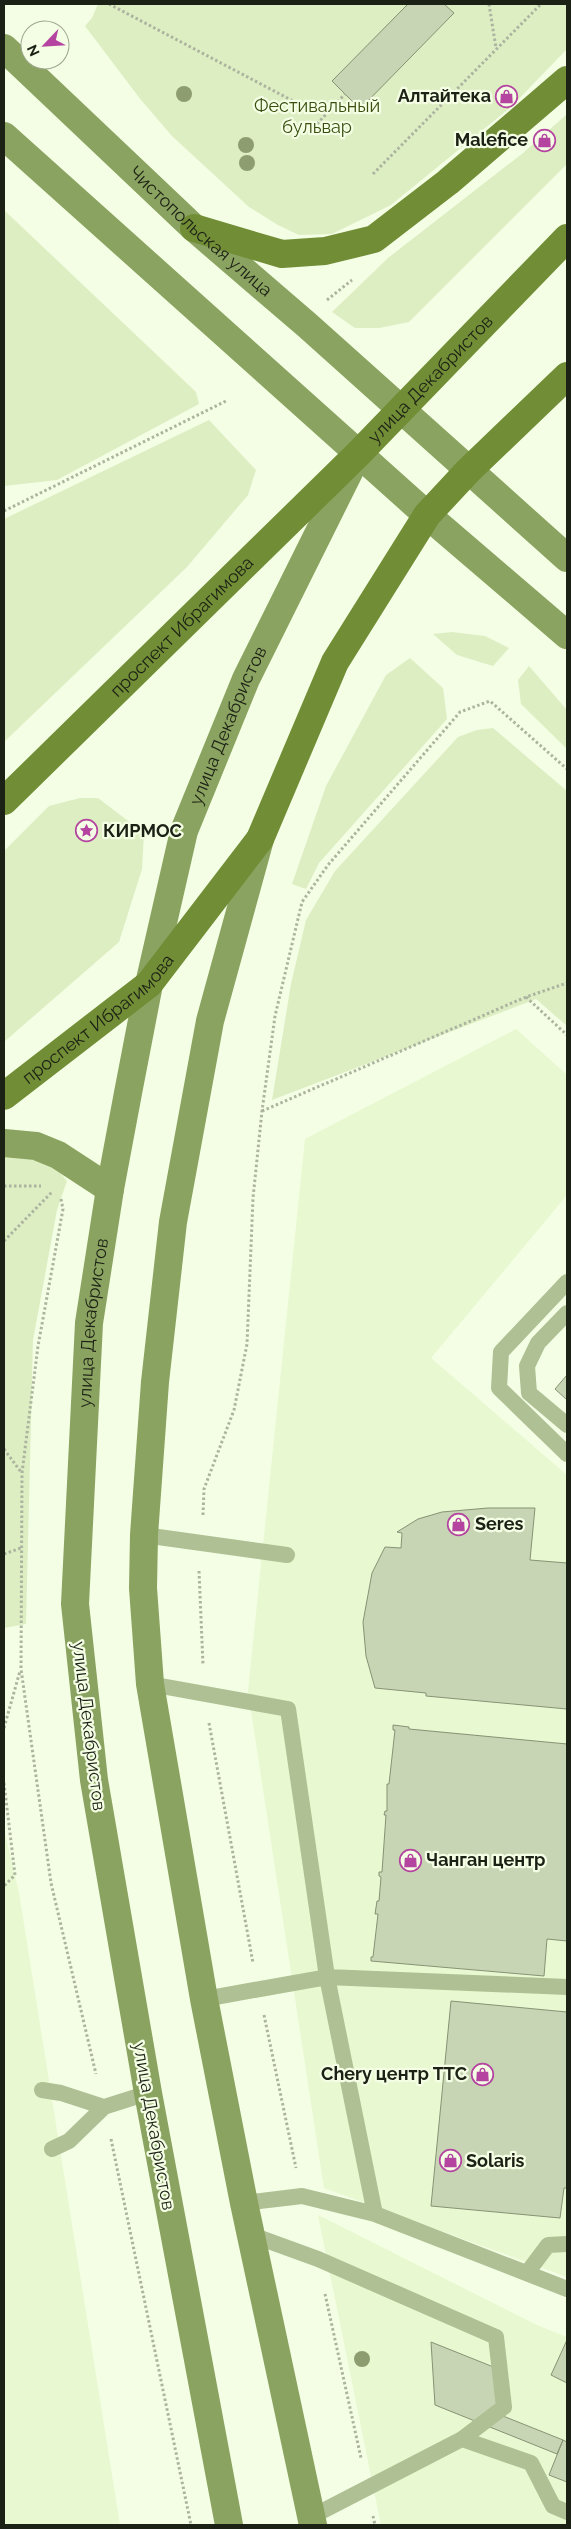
<svg xmlns="http://www.w3.org/2000/svg" width="571" height="2529" viewBox="0 0 571 2529" font-family="Raleway,sans-serif">
	<style>
		.built { fill: #e8f8d0 }
		.green { fill: #ddeec3 }
		.building { fill: #c8d5b5; stroke: #879274 }
		.lines { fill: none; stroke-linecap: round; stroke-linejoin: round }
		.path { stroke: #acb49f; stroke-width: 3; stroke-dasharray: 2.5 2.5; stroke-linecap: butt }
		.service { stroke: #aec094; stroke-width: 16 }
		.secondary { stroke: #8aa360; stroke-width: 28 }
		.primary { stroke: #718d36; stroke-width: 28 }
		.tree { fill: #8e9d6f }
		.labels { text-anchor: middle; stroke-width: 4.5; stroke-linejoin: round; paint-order: stroke }
		.poi-label { font-size: 18px; font-weight: bold; fill: #1c2115; stroke: #f4fee4; text-anchor: start }
		.park-label { font-size: 18px; fill: #3a4d0f; stroke: #f4fee4 }
		.street-label { font-size: 18px; fill: #1c2115; stroke: #f4fee4 }
	</style>
	<rect width="100%" height="100%" fill="#f4fee4"/>
	<path class="built" d="M516,1029L567,1075V1195L431,1358L567,1475V2277L324,2188L248,1691L305,1139Z
		M4,1829L19,1893L120,2525H4Z
		M318,2215L539,2326L567,2337V2525H381Z"/>
	<path class="green" d="M98,4H567V49L511,107L391,205L332,234L299,235L278,225L249,207L172,136L141,100L85,26L92,18Z
		M567,114V164L409,322L379,328H355L332,312L388,258L523,153Z
		M4,210L196,392L199,404L57,480L4,486Z
		M209,420L256,470L248,495L187,567L4,742V519Z
		M452,632L485,636L509,648L493,666L457,655L433,634Z
		M410,658L443,688L447,719L319,863L306,889L292,884L326,786L386,675Z
		M529,666L567,710V749L521,704L518,680Z
		M493,728L567,791V1026L536,999L272,1100L291,984L306,920L335,871L458,737L477,730Z
		M80,798H98L144,833L142,869L119,942L4,1042V851L49,806Z
		M4,1152L53,1164L67,1181L57,1210L33,1340L26,1624L4,1628Z"/>
	<path class="building" d="M408,4H444L454,13L360,109L332,81Z
		M567,1375V1400L555,1389Z
		M488,1508H535L530,1560L567,1563V1709L426,1696V1693L375,1688L366,1656L363,1622L372,1573L385,1547L401,1548L402,1533L397,1532L418,1519L442,1512Z
		M393,1725L409,1727V1729L567,1744V1941L547,1939L544,1976L371,1961V1957H373L378,1914H375L377,1901H379L381,1877L379,1876V1872H382L386,1815H384L385,1811H387V1784H389L395,1730H393Z
		M451,2001L567,2012V2188H564L560,2218L431,2206Z
		M567,2340V2383L551,2375Z
		M431,2342L501,2370L503,2416L563,2440L557,2454L435,2405Z
		M563,2440L567,2442V2482L549,2475Z"/>
	<g class="lines">
		<path class="path" d="M109,4L295,102
			M489,4L496,48
			M317,124L345,94
			M373,174L541,4
			M327,300L352,280
			M4,511L226,401
			M526,997L567,1035
			M262,1111L526,997L567,983
			M4,1186H41
			M61,1199L63,1209L38,1346L22,1473L21,1669L51,1883L96,2074
			M4,1241L52,1192
			M4,1449L21,1472
			M203,1515L204,1489L234,1410L247,1344L253,1198L262,1111L275,1016L302,902L328,865L460,712L490,701L567,769
			M4,1554L21,1548
			M199,1571L203,1665
			M209,1723L253,1963
			M4,1728L20,1671
			M4,1783L15,1875L4,1886
			M264,2015L296,2168
			M111,2139L191,2525
			M325,2294L361,2458
			M373,2516L375,2525"/>
		<path class="service" d="M567,1282L501,1352L499,1388L567,1454
			M567,1313L538,1343L527,1366L529,1393L567,1425
			M144,1535L287,1555
			M150,1684L288,1709L327,1977L375,2214L302,2196L244,2203
			M204,1999L327,1977L567,1987
			M42,2090L61,2093L104,2107
			M52,2149L69,2141L104,2107L148,2093
			M375,2214L567,2289
			M252,2235L318,2259L496,2337L504,2407L462,2439L311,2517
			M527,2273L548,2245L567,2244
			M462,2439L531,2463L553,2506L567,2512"/>
		<g class="secondary">
			<path id="s1" d="M4,48L194,228L307,325L567,558"/>
			<path d="M4,136L427,515L567,635"/>
			<path d="M260,839L210,1021L173,1222L155,1382L144,1535L143,1588L150,1684L204,1999L244,2203L313,2525"/>
			<path d="M4,1143L36,1146L58,1155L110,1189"/>
			<path id="s2" d="M229,2525L148,2093L94,1780L75,1604L89,1323L110,1189L128,1093L149,984L184,831L246,679L356,458"/>
		</g>
		<g class="primary">
			<path d="M194,228L282,254L325,251L374,239L448,182L567,80"/>
			<path id="s3" d="M4,801L359,453L567,238"/>
			<path id="s4" d="M4,1096L149,984L260,839L335,662L427,515L468,471L567,376"/>
		</g>
	</g>
	<g class="tree">
		<circle cx="184" cy="94" r="8"/>
		<circle cx="246" cy="145" r="8"/>
		<circle cx="247" cy="163" r="8"/>
		<circle cx="362" cy="2359" r="8"/>
	</g>
	<defs>
		<symbol id="shop-ring" viewBox="-11 -11 22 22"><circle r="9.5" fill="#f4fee4" stroke="#b444a0" stroke-width="1.5"/><path d="M-5-2.5h2.3a2.7 3.5 0 0 1 5.4 0H5L5.5 6h-11ZM-1.5-2.5h3a1.5 2.3 0 0 0-3 0Z" fill="#b444a0"/></symbol>
		<symbol id="sight-ring" viewBox="-11 -11 22 22"><circle r="9.5" fill="#f4fee4" stroke="#b444a0" stroke-width="1.5"/><path d="M0-6L1.8-2.2L6-1.7L2.9 1.2L3.7 5.4L0 3.3L-3.7 5.4L-2.9 1.2L-6-1.7L-1.8-2.2Z" fill="#b444a0"/></symbol>
	</defs>
	<g fill-rule="evenodd">
		<use href="#shop-ring" x="494" y="84" width="25" height="25"/>
		<use href="#shop-ring" x="532" y="128" width="25" height="25"/>
		<use href="#sight-ring" x="74" y="818" width="25" height="25"/>
		<use href="#shop-ring" x="446" y="1512" width="25" height="25"/>
		<use href="#shop-ring" x="398" y="1848" width="25" height="25"/>
		<use href="#shop-ring" x="470" y="2062" width="25" height="25"/>
		<use href="#shop-ring" x="438" y="2148" width="25" height="25"/>
	</g>
	<g class="labels">
		<g class="poi-label">
			<text x="491" y="102" text-anchor="end">Алтайтека</text>
			<text x="528" y="146" text-anchor="end">Malefice</text>
			<text x="103" y="837">КИРМОС</text>
			<text x="475" y="1530">Seres</text>
			<text x="426" y="1866">Чанган центр</text>
			<text x="467" y="2080" text-anchor="end">Chery центр ТТС</text>
			<text x="466" y="2167">Solaris</text>
		</g>
		<g class="park-label">
			<text x="317" y="112">Фестивальный<tspan x="317" dy="21">бульвар</tspan></text>
		</g>
		<g class="street-label">
			<text dy="6" stroke="none"><textPath href="#s1" startOffset="269">Чистопольская улица</textPath></text>
			<text dy="6" stroke="none"><textPath href="#s3" startOffset="600">улица Декабристов</textPath></text>
			<text dy="6" stroke="none"><textPath href="#s3" startOffset="249">проспект Ибрагимова</textPath></text>
			<text dy="6" stroke="none"><textPath href="#s2" startOffset="1831">улица Декабристов</textPath></text>
			<text dy="6" stroke="none"><textPath href="#s4" startOffset="122">проспект Ибрагимова</textPath></text>
			<text dy="6" stroke="none"><textPath href="#s2" startOffset="1216">улица Декабристов</textPath></text>
			<text transform="translate(89 1726) rotate(83)" y="6">улица Декабристов</text>
			<text transform="translate(154 2126) rotate(80)" y="6">улица Декабристов</text>
		</g>
	</g>
	<rect width="571" height="2529" fill="none" stroke="#1c2115" stroke-width="10"/>
	<g transform="translate(45 45) rotate(245)"><circle r="24" fill="#f4fee4" stroke="#9ea691"/>
	<path d="M0-4L9 19L0 12L-9 19Z" fill="#b444a0"/>
	<text y="-8" font-size="14" font-weight="bold" text-anchor="middle" fill="#1c2115">N</text>
	</g>
</svg>
